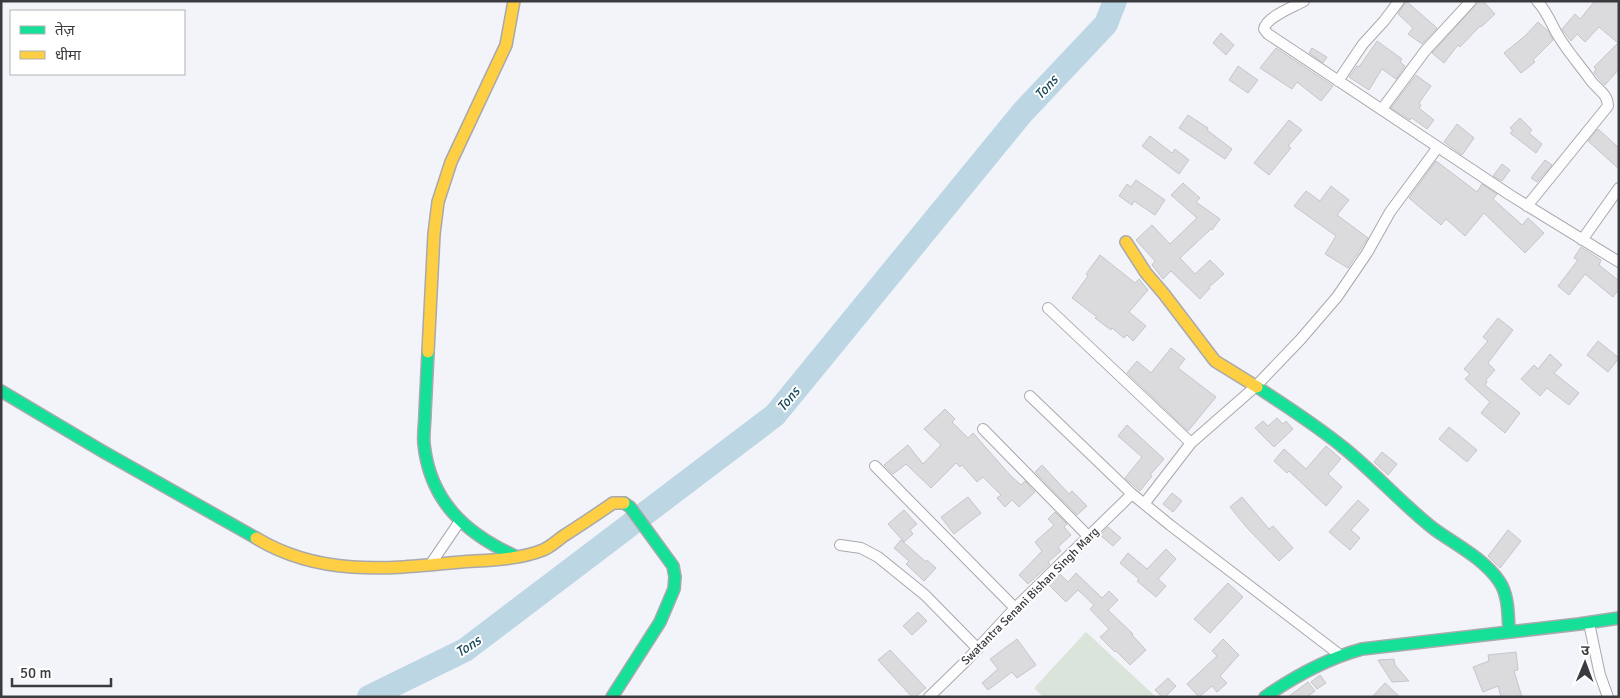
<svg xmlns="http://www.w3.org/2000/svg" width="1620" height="698" viewBox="0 0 1620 698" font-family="Signika,'Noto Sans Devanagari',sans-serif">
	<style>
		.green { fill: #dbe4da }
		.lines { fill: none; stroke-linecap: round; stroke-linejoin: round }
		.river { stroke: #bcd7e3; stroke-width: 24 }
		.building { fill: #dbdbde; stroke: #c6c6ca }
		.street-casing { stroke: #a8a9ad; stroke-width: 12 }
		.fast-casing { stroke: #a8a9ad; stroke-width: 14 }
		.slow-casing { stroke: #a8a9ad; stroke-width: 14 }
		.street { stroke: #fdfdfe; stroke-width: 10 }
		.fast { stroke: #16e098; stroke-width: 11 }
		.slow { stroke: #ffcf43; stroke-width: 11 }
		.labels { text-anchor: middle; stroke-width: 4; stroke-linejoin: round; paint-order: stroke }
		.street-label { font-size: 12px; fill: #3a3b3f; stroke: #fff }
		.water-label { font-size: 14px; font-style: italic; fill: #184b5c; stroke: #fff }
	</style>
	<rect width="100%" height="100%" fill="#f3f4f9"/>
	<path class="green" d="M1086,632L1156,697H1043L1034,688Z"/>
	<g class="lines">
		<path class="river" d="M369,697L465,650L775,415L1022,113L1106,24L1115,1"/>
	</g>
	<path class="building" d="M1406,1L1437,28L1422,44L1408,34L1413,28L1398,14Z
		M1479,1H1483L1495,14L1481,27L1480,26L1460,47L1458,45L1444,63L1432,53Z
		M1595,1H1619V69L1605,85L1594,73L1596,69L1594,67L1618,43L1599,27L1585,42L1577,34L1571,41L1562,29L1575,14L1580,19Z
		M1538,22L1548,31L1553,40L1533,60L1535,62L1521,73L1504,53L1525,36Z
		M1221,33L1234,45L1226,55L1213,43Z
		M1377,41L1402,59L1400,62L1405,66L1396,79L1382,69L1369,90L1349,77L1357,66L1359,67Z
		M1276,48L1333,86L1321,101L1297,82L1292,89L1260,68Z
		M1312,48L1327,57L1323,63L1309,53Z
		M1238,66L1258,80L1248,93L1229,80Z
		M1416,75L1431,86L1419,103L1421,105L1419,108L1434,120L1427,129L1412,118L1410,120L1391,108Z
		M1188,115L1208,128L1207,130L1232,149L1225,159L1179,128Z
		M1520,118L1532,130L1529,133L1542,144L1536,153L1510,133L1513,131L1510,128Z
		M1289,120L1302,130L1288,146L1291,148L1269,175L1254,163Z
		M1457,124L1474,138L1462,155L1444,142Z
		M1598,129L1619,148V169L1588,141Z
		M1150,136L1172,153L1175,149L1189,160L1179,174L1142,146Z
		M1545,160L1552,165L1537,182L1531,178Z
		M1436,161L1477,192L1482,184L1497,194L1493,199L1522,225L1528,218L1544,233L1525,253L1484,213L1465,236L1446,219L1441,225L1409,198Z
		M1502,164L1510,170L1502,181L1493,176Z
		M1136,180L1165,200L1155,215L1134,201L1132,205L1119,196L1127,184L1131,187Z
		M1183,183L1200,198L1196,202L1220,219L1212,230L1211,229L1180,258L1195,274L1210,260L1224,274L1209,287L1210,288L1200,299L1171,271L1163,279L1152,265L1155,261L1136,240L1152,225L1170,244L1197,218L1171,195Z
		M1331,186L1349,200L1337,215L1368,238L1348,268L1325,254L1336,236L1294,206L1306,191L1320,201Z
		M1581,247L1601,260L1599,265L1619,281V289L1613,297L1585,274L1569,295L1558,286L1578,260L1574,258Z
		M1100,255L1135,283L1139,279L1148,290L1129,312L1146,326L1133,341L1127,335L1124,338L1112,328L1111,330L1095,318L1097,317L1072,298L1088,276L1086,274Z
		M1498,318L1513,330L1488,363L1495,370L1486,380L1487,382L1485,385L1520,413L1505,433L1481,413L1490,402L1465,379L1470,374L1464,369L1488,341L1483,337Z
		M1598,341L1619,358L1608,372L1587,355Z
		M1171,348L1185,359L1178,368L1216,397L1188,431L1127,373L1137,361L1151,373Z
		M1550,354L1562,365L1554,373L1579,393L1569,405L1547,388L1540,396L1521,379L1534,365L1538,369Z
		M945,409L955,419L952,422L968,438L973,433L1010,475L1021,485L1025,481L1035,492L1019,507L1012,500L1005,507L997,498L1001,495L983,477L977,482L962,465L960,467L956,463L931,488L906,464L893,474L884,465L908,445L923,464L941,445L924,429Z
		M1277,418L1283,424L1286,421L1293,429L1274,447L1255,428L1263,421L1268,426Z
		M1127,425L1164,459L1150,475L1152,476L1140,491L1125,478L1142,457L1118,436Z
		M1449,427L1477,450L1467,462L1439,439Z
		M1326,446L1341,459L1328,474L1342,487L1326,506L1289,471L1287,473L1274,461L1284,449L1306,469Z
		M1382,452L1397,464L1388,475L1374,462Z
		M1042,465L1069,494L1072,491L1087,506L1077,515L1035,472Z
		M1172,493L1182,501L1173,512L1163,504Z
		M968,497L981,513L954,534L941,517Z
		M1242,497L1269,529L1273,526L1293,548L1279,561L1248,529L1230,507Z
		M1358,500L1369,510L1351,530L1360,538L1350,550L1329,532Z
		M904,510L917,524L910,530L913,534L904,542L888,524Z
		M1055,512L1067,524L1064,527L1071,535L1058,547L1061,551L1048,562L1050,564L1028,584L1019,575L1042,551L1035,542L1054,525L1048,519Z
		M1108,527L1121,538L1113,546L1100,535Z
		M1508,530L1521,541L1500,568L1488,556Z
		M901,540L926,562L927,560L936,568L924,581L906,564L909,561L894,548Z
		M1166,549L1176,559L1158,579L1166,586L1156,597L1137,581L1139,579L1120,563L1128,553L1147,569Z
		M1076,573L1102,598L1109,591L1118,600L1108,610L1133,634L1132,635L1146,650L1130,665L1116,651L1115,652L1100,637L1109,629L1090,609L1094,605L1078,590L1066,602L1049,585L1060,574L1068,582Z
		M1228,583L1243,597L1210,633L1194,619Z
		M918,612L927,621L912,635L903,626Z
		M1017,639L1036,665L1017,678L1012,672L988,690L982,683L998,669L990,659Z
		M1223,639L1239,655L1220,676L1227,683L1217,692L1212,686L1199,697L1187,684L1217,656L1212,651Z
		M890,650L926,688L915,697H912L878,660Z
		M1516,652L1518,670L1514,671L1522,697H1501L1498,686L1483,692L1473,667L1489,661L1488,655Z
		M1394,659L1395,665L1409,681L1392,682L1378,660Z
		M1320,675L1326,683L1317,689L1311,682Z
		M1168,678L1176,686L1165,697H1162L1155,690Z
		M1308,682L1315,691L1307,697H1288Z
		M1385,683L1400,697H1372Z"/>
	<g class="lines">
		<defs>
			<path id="street" d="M1304,1C1293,7 1266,17 1264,29L1268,34L1510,195L1619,262
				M1338,81L1363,44L1384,21L1399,1
				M1382,109L1425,51L1471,1
				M1527,206L1608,106C1608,93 1595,88 1589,78C1579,64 1568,52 1559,37C1552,26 1547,11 1537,1
				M1582,240L1619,188
				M1048,308L1191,443
				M1030,396L1132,494L1170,525L1340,655
				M983,429L1088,536
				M875,466L1015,608
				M1144,504L1191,443L1255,387L1300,340L1337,297L1367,253L1390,212L1438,147
				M840,545L861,548L878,557L925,595L978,649
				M430,565L460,521
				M1589,623L1600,675L1608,697
				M929,697L966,661L1015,608L1132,494"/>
			<path id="fast" d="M428,352C427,372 426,393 425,413C425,423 423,434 424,444C430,501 465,533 515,556
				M1257,387C1286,406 1316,425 1344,448C1375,473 1402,504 1434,529C1456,545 1483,558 1499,581C1509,595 1508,616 1509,632
				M1,391L102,451L256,538
				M612,697L660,622L674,589L675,577L673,566L630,507L624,503
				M1265,697C1295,676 1326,659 1362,649L1579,624L1619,618"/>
			<path id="slow" d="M1126,242L1146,273L1164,294L1215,361L1257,387
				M428,352L434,234L438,202L451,162L506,45L514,1
				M256,538C320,577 389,569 461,562C488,560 518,560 543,550C550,547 556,542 562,537C579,526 596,515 613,503H624"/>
		</defs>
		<use href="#street" class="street-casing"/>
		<use href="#fast" class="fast-casing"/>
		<use href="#slow" class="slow-casing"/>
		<use href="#street" class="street"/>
		<use href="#fast" class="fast"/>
		<use href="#slow" class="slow"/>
	</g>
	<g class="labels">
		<g class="street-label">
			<text transform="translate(1030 596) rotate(-45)" y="4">Swatantra Senani Bishan Singh Marg</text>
		</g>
		<g class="water-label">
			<text transform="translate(1046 87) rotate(-47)" y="5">Tons</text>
			<text transform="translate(788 399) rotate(-51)" y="5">Tons</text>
			<text transform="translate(468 646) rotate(-33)" y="5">Tons</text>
		</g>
	</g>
	<rect width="1620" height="698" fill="none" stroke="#3a3b3f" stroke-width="5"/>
	<rect x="10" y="10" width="175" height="65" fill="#ffffff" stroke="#b0b1b2"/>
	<rect x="20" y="26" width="25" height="8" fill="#16e098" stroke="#b0b1b2"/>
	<text x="55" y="35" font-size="15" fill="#3a3b3f">तेज़</text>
	<rect x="20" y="51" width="25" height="8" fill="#ffcf43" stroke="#b0b1b2"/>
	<text x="55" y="60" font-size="15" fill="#3a3b3f">धीमा</text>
	<g transform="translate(1585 663) rotate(1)" stroke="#ffffff" stroke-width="4" paint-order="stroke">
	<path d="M0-4L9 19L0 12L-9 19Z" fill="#3a3b3f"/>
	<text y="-8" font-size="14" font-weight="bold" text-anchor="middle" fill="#3a3b3f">उ</text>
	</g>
	<path d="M12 678v8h99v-8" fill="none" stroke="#3a3b3f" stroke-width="2.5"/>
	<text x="20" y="678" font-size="15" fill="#3a3b3f" stroke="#ffffff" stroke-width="4" paint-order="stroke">50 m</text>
</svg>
